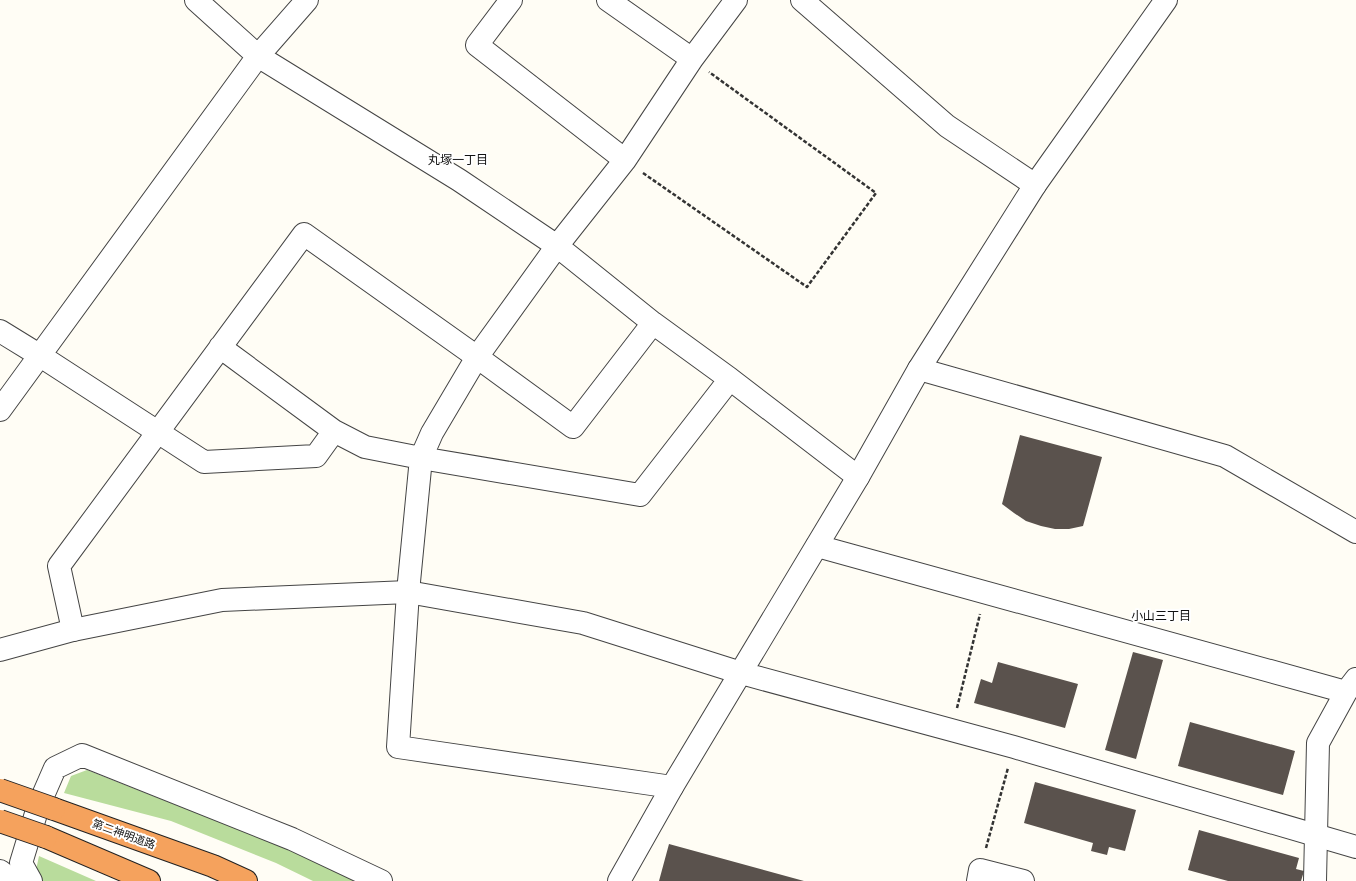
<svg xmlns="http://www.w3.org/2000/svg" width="1356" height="881" viewBox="0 0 1356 881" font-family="'IBM Plex Serif','Noto Sans JP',serif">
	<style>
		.forest { fill: #b9dc9c }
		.building { fill: #5a524d }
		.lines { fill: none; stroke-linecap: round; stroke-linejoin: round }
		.minor-casing { stroke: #444; stroke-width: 24 }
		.tertiary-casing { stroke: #444; stroke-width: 24 }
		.motorway-casing { stroke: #222; stroke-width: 24 }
		.path { stroke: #333; stroke-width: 2.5; stroke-dasharray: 4 2; stroke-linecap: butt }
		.minor { stroke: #fff; stroke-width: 22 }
		.tertiary { stroke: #fff; stroke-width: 22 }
		.motorway { stroke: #f5a25d; stroke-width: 22 }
		.motorway-bridge-casing { stroke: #222; stroke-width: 24; stroke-linecap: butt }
		.motorway-bridge { stroke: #f5a25d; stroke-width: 22 }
		.labels { text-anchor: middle; stroke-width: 4; stroke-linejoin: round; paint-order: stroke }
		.street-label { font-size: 11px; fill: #111; stroke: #fff }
		.neighbourhood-label { font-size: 12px; fill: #111; stroke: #fff }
	</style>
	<rect width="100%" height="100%" fill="#fffdf5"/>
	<path class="forest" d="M87,770L313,859L359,881H313L276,863L171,821L64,793L71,776Z
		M39,856L96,881H42L36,870Z"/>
	<path class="building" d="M1020,435L1102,457L1083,526L1069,529H1055L1041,526L1026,521L1014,513L1002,504Z
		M1133,652L1163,660L1136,759L1105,750Z
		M998,662L1078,684L1065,728L974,703L981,679L992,683Z
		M1190,722L1295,751L1283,795L1178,766Z
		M1035,782L1136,810L1125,851L1109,847L1107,855L1091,851L1093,843L1024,823Z
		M1199,830L1299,858L1296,869L1304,871L1301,881H1228L1188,870Z
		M669,844L804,881H659Z"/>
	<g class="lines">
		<defs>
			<path id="minor" d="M196,0L258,56L459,180L557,246L653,323L730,379L858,477
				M511,0L477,45L625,160
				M608,0L692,59
				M802,0L947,126L1035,185
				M0,331L39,355L204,462L316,456L334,431
				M220,347L334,431L365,447L421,458L640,495L730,379
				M919,369L1225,456L1356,532
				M0,410L258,56L307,0
				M817,546L1346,692
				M73,630L59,566L304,234L477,357L573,427L653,323
				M672,787L398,747L408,592L421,458L432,433L477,357L557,246L625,160L692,59L736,0
				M31,881L21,863L38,807L55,768L82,755L292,839L381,881
				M978,881L980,870L1023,881
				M1315,881L1318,743L1346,692L1356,679"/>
			<path id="tertiary" d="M0,650L73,630L222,600L408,592L583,623L741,673L1014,747L1356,847
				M0,871L13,881
				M619,881L672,787L858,477L919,369L1035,185L1166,0"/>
			<path id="motorway" d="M54,809L213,866L246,881
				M46,837L149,881"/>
		</defs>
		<use href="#minor" class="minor-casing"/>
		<use href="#tertiary" class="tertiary-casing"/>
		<use href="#motorway" class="motorway-casing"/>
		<path class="path" d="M643,173L807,287L876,193L709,72
			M957,708L980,614
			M986,848L1008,768"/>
		<use href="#minor" class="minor"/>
		<use href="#tertiary" class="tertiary"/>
		<use href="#motorway" class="motorway"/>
		<defs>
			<path id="motorway-bridge" d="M0,790L54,809
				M0,821L46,837"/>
		</defs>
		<use href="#motorway-bridge" class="motorway-bridge-casing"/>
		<use href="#motorway-bridge" class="motorway-bridge"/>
	</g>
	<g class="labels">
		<g class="street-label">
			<text transform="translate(124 834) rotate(20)" y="4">第二神明道路</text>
		</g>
		<g class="neighbourhood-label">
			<text x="458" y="164">丸塚一丁目</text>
			<text x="1161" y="620">小山三丁目</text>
		</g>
	</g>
</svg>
